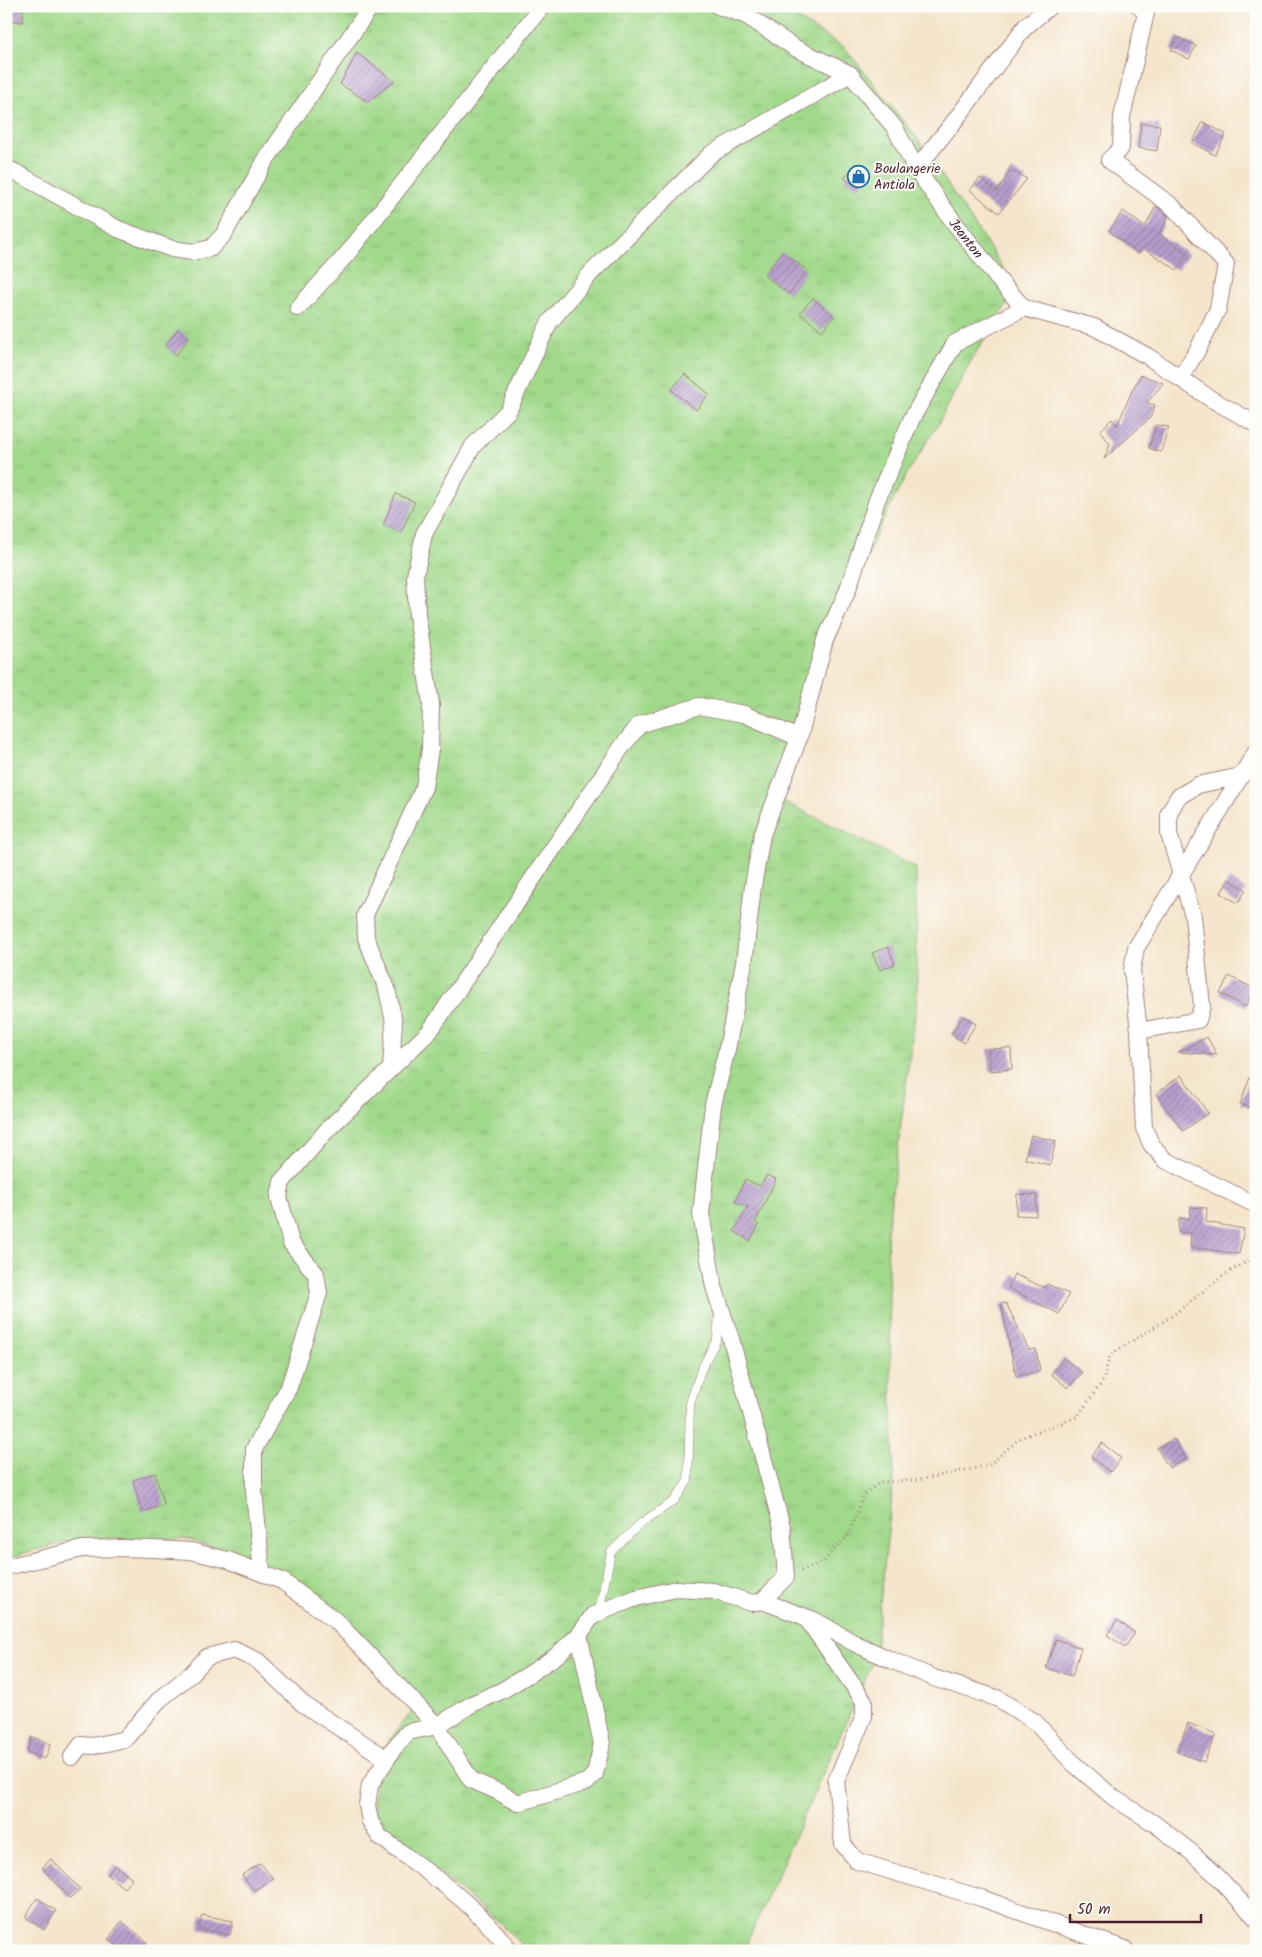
<svg xmlns="http://www.w3.org/2000/svg" width="1262" height="1957" viewBox="0 0 1262 1957" font-family="Kalam,sans-serif">
	<style>
		.grass { fill: url(#grass-tufts); stroke: #767c5b }
		.building { fill: url(#building-hatch) }
		.lines { fill: none; stroke-linecap: round; stroke-linejoin: round }
		.service-casing { stroke: #a0827c; stroke-width: 9 }
		.minor-casing { stroke: #a0827c; stroke-width: 18 }
		.path { stroke: #a0827c; stroke-width: 3; stroke-dasharray: 1 4; stroke-linecap: butt }
		.service { stroke: #fff; stroke-width: 8 }
		.minor { stroke: #fff; stroke-width: 16 }
		.labels { text-anchor: middle; stroke-width: 4; stroke-linejoin: round; paint-order: stroke }
		.poi-label { font-size: 14px; fill: #4a1f2b; stroke: #fdfcf7; text-anchor: start }
		.street-label { font-size: 14px; fill: #4a1f2b; stroke: #fdfcf7 }
	</style>
	<defs>
		<pattern id="grass-tufts" width="24" height="20" patternUnits="userSpaceOnUse" patternTransform="scale(1.25)"><rect width="24" height="20" fill="#a1d98b"/><path d="M3 7l-1-3M5 7V3M7 7l1-3M15 17l-1-3M17 17v-4M19 17l1-3" fill="none" stroke="#8cba78"/></pattern>
		<pattern id="building-hatch" width="6" height="6" patternUnits="userSpaceOnUse" patternTransform="scale(1.25)"><rect width="6" height="6" fill="#b69dcd"/><path d="M-1 1l2-2M0 6l6-6M5 7l2-2" fill="none" stroke="#967fa7"/></pattern>
	</defs>
	<rect width="100%" height="100%" fill="#fdfcf7"/>
	<filter id="ink" filterUnits="userSpaceOnUse"><feTurbulence type="fractalNoise" baseFrequency=".02" numOctaves="2"/><feDisplacementMap in="SourceGraphic" scale="10" xChannelSelector="R" yChannelSelector="G"/><feConvolveMatrix kernelMatrix="1 2 1 2 8 2 1 2 1" color-interpolation-filters="sRGB"/></filter>
	<filter id="wash" filterUnits="userSpaceOnUse"><feTurbulence type="fractalNoise" baseFrequency=".0096" numOctaves="4" result="noise"/><feDisplacementMap in="SourceGraphic" scale="20" xChannelSelector="R" yChannelSelector="G"/><feGaussianBlur stdDeviation="1.12" result="paint"/><feColorMatrix in="noise" values="0 0 0 0 0 0 0 0 0 0 0 0 0 0 0 0 0 1.4 0 .05"/><feComposite in="paint" operator="in"/></filter>
	<g filter="url(#wash)">
		<rect width="100%" height="100%" fill="#f5e5cc"/>
		<path class="grass" d="M6,6H777L845,48L915,135L1017,289L972,359L938,424L906,476L878,530L839,624L779,799L916,868L917,999L887,1232L894,1476L874,1660L748,1940L746,1951H528L497,1920L384,1830L373,1807L378,1754L420,1701L276,1572L189,1539H78L6,1558Z"/>
		<g id="blocks">
			<path class="building" d="M6,6H23V22L6,20Z
				M1177,37L1196,46L1189,59L1171,50Z
				M357,53L394,81L368,102L340,84Z
				M1203,122L1226,134L1215,155L1192,143Z
				M1141,123L1160,125L1157,151L1138,148Z
				M855,164L869,174L858,188L844,178Z
				M1011,170L1027,179L999,213L970,190L980,178L997,192Z
				M1156,206L1168,216L1159,234L1188,254L1177,270L1143,248L1138,254L1109,231L1123,211L1145,227Z
				M782,252L807,270L789,294L764,275Z
				M813,298L834,316L822,331L800,313Z
				M178,329L189,338L176,355L165,346Z
				M685,374L709,394L696,410L671,390Z
				M1141,375L1163,383L1147,403L1155,405L1150,418L1104,459L1110,444L1100,431L1112,419L1117,426L1133,388Z
				M1156,425L1169,427L1161,452L1149,448Z
				M396,494L415,502L401,532L383,525Z
				M1229,879L1246,890L1238,903L1221,893Z
				M888,947L895,964L880,970L872,953Z
				M1229,976L1255,989L1245,1007L1220,993Z
				M963,1016L976,1024L964,1043L951,1034Z
				M1207,1037L1217,1055L1179,1052L1200,1041Z
				M1011,1048L1012,1069L990,1071L988,1049Z
				M1254,1067H1256V1109L1240,1104Z
				M1181,1075L1208,1113L1183,1131L1156,1094Z
				M1031,1135L1056,1141L1050,1165L1025,1159Z
				M767,1175L776,1179L755,1223L759,1225L750,1241L734,1231L748,1207L735,1202L745,1179L760,1186Z
				M1017,1194L1037,1195L1036,1216L1016,1215Z
				M1191,1207L1207,1208L1206,1222L1244,1229L1239,1254L1190,1247L1191,1233L1178,1232L1179,1218L1190,1219Z
				M1014,1274L1045,1288L1047,1284L1069,1294L1059,1314L1008,1288Z
				M1006,1303L1029,1350L1036,1349L1040,1371L1016,1376L1001,1304Z
				M1064,1358L1082,1373L1068,1388L1051,1374Z
				M1174,1439L1186,1459L1169,1468L1157,1448Z
				M1102,1443L1121,1458L1110,1472L1091,1457Z
				M155,1473L164,1505L142,1512L133,1480Z
				M1117,1620L1135,1633L1125,1647L1107,1635Z
				M1056,1639L1081,1648L1072,1676L1046,1668Z
				M1188,1723L1216,1734L1204,1762L1177,1752Z
				M32,1737L51,1744L45,1759L27,1752Z
				M51,1859L80,1889L70,1898L42,1868Z
				M260,1863L274,1879L254,1890L242,1875Z
				M115,1865L132,1878L124,1888L107,1875Z
				M37,1898L56,1911L44,1930L25,1917Z
				M202,1915L233,1921L230,1935L199,1929Z
				M122,1921L147,1942L140,1951H123L108,1939Z"/>
		</g>
	</g>
	<g filter="url(#ink)">
		<use href="#blocks" fill-opacity="0" stroke="#a0827c" stroke-width="1"/>
		<g class="lines">
			<defs>
				<path id="service" d="M599,1612L611,1552L641,1523L674,1501L688,1481L690,1403L701,1370L717,1339L719,1315"/>
				<g id="minor">
					<path id="s1" d="M718,6L747,16L795,48L850,74L895,128L916,169L953,221L998,279L1024,308L1094,327L1147,356L1211,399L1256,424"/>
					<path d="M1139,6L1146,13L1122,117L1121,148L1109,160L1172,206L1226,264L1218,309L1197,351L1180,378"/>
					<path d="M6,168L15,172L118,229L172,249L193,252L211,248L224,234L265,161L371,6"/>
					<path d="M916,169L953,123L1025,27L1050,6"/>
					<path d="M298,308L347,254L542,6"/>
					<path d="M1256,752L1241,776L1198,785L1178,797L1169,813V834L1193,916L1202,1006L1198,1020L1139,1031L1144,1128L1151,1144L1165,1160L1256,1205"/>
					<path d="M1139,1031L1132,970L1136,948L1241,776"/>
					<path d="M391,1068L394,1022L387,989L366,938L365,915L424,787L430,749L431,704L417,615L415,576L424,534L473,446L508,411L549,323L591,273L711,154L850,74"/>
					<path d="M6,1567L82,1549L121,1548L153,1549L191,1551L228,1560L282,1581L336,1621L437,1726L471,1780L499,1792L518,1803L587,1782L595,1774L602,1744L579,1635"/>
					<path d="M262,1573L254,1490V1449L289,1387L319,1293L316,1274L291,1243L279,1197L282,1182L327,1130L430,1031L621,748L639,725L699,706L744,714L799,738"/>
					<path d="M762,1601L786,1577L782,1527L731,1339L714,1287L701,1214L713,1105L727,1049L744,963L753,886L762,835L799,738L825,640L847,592L877,500L912,418L955,343L1024,308"/>
					<path d="M806,1618L864,1701V1716L836,1781L843,1844L857,1861L981,1898L1125,1949"/>
					<path d="M72,1757L81,1745L93,1746L125,1739L158,1701L191,1674L207,1657L234,1650L258,1661L303,1704L387,1759"/>
					<path d="M510,1951C476,1903 425,1871 379,1836L370,1821L367,1805L370,1785L394,1748L408,1732L437,1726L472,1704L503,1690L531,1673L556,1656L579,1635L593,1615L636,1598L676,1589L713,1591L752,1603L762,1601L814,1620L854,1643L891,1660L934,1678L997,1698L1035,1722L1074,1764L1114,1798L1155,1824L1191,1852L1215,1874L1256,1918"/>
				</g>
			</defs>
			<use href="#service" class="service-casing"/>
			<use href="#minor" class="minor-casing"/>
			<path class="path" d="M801,1571L823,1562L848,1535L864,1495L880,1482L919,1480L989,1465L1020,1438L1077,1417L1103,1381L1110,1355L1172,1316L1224,1275L1256,1256"/>
			<use href="#service" class="service"/>
			<use href="#minor" class="minor"/>
		</g>
	</g>
	<defs>
		<symbol id="shop-ring" viewBox="-11 -11 22 22"><circle r="9.5" fill="#fdfcf7" stroke="#1f6fb2" stroke-width="1.5"/><path d="M-5-2.5h2.3a2.7 3.5 0 0 1 5.4 0H5L5.5 6h-11ZM-1.5-2.5h3a1.5 2.3 0 0 0-3 0Z" fill="#1f6fb2"/></symbol>
	</defs>
	<g fill-rule="evenodd">
		<use href="#shop-ring" x="846" y="164" width="25" height="25"/>
	</g>
	<g class="labels">
		<g class="poi-label">
			<text x="874" y="173">Boulangerie<tspan x="874" dy="16">Antiola</tspan></text>
		</g>
		<g class="street-label">
			<text dy="5" stroke="none"><textPath href="#s1" startOffset="351">Jeanton</textPath></text>
		</g>
	</g>
	<rect width="1262" height="1957" fill="none" stroke="#fdfcf7" stroke-width="25"/>
	<path d="M1070 1914v8h131v-8" fill="none" stroke="#4a1f2b" stroke-width="2.5"/>
	<text x="1077" y="1914" font-size="15" fill="#4a1f2b" stroke="#fdfcf7" stroke-width="4" paint-order="stroke">50 m</text>
</svg>
